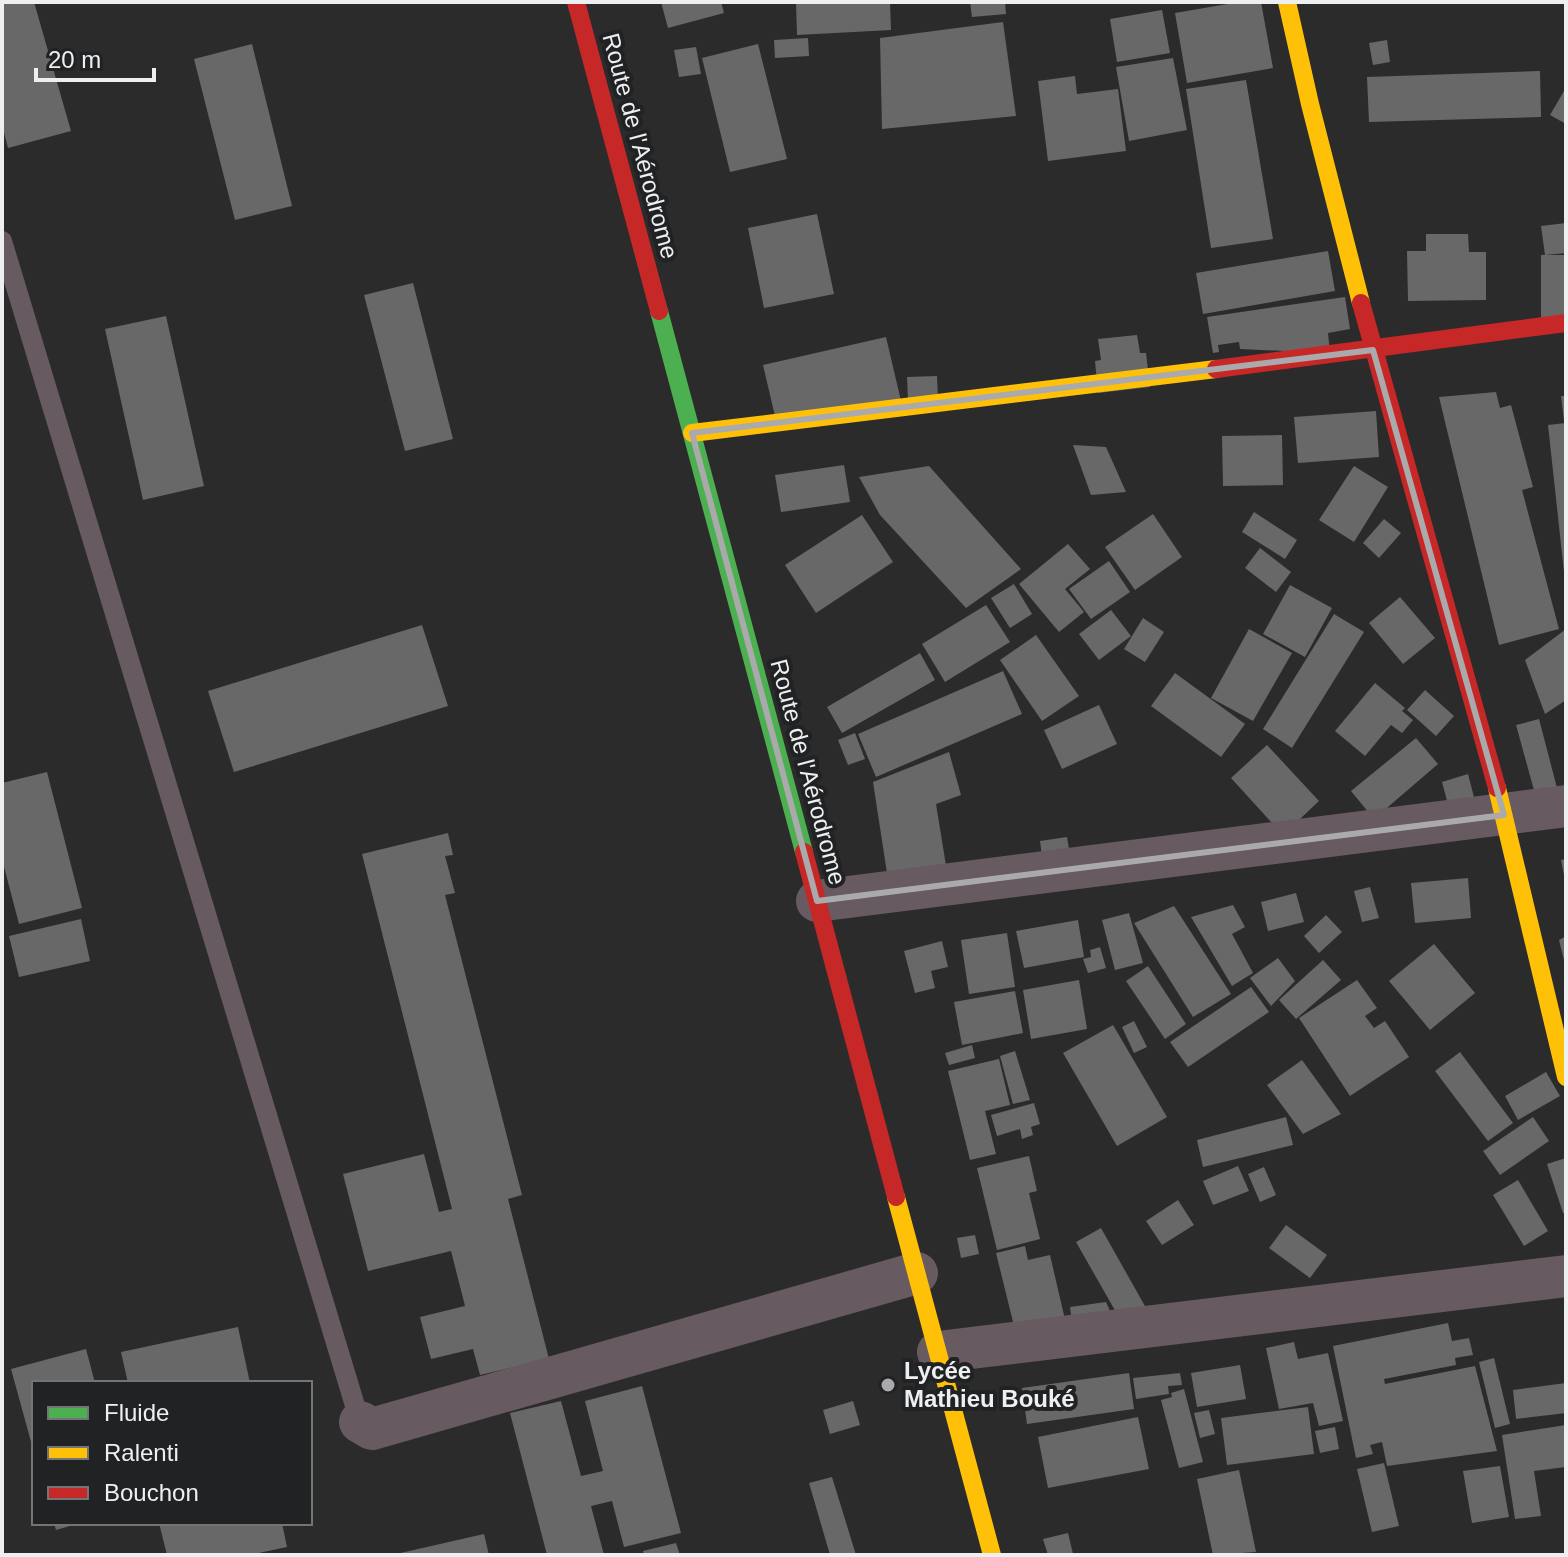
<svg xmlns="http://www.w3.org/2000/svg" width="1568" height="1557" viewBox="0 0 1568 1557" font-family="Arial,sans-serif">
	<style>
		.building { fill: #686868 }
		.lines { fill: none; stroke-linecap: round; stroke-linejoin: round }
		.lane { stroke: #675a61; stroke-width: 20 }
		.street { stroke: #675a61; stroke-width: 42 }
		.fast { stroke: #4caf50; stroke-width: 18 }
		.slow { stroke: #ffc107; stroke-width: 18 }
		.jam { stroke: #c62828; stroke-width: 18 }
		.marked { fill: none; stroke: #aaaaac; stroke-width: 6; stroke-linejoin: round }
		.poi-dot { fill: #aaaaac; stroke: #202223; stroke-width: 3 }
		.labels { text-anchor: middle; stroke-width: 8; stroke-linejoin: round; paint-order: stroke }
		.street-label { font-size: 24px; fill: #eeeff1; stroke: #202223 }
		.poi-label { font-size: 24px; font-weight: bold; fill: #eeeff1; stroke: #202223; text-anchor: start }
	</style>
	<rect width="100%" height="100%" fill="#2b2b2c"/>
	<path class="building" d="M2,2H34L71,131L8,148L2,125Z
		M661,2H721L724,13L668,28Z
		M796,2H890L891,30L797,35Z
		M970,2H1005L1006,14L972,17Z
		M1239,2H1261L1273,68L1187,83L1175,13Z
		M1162,10L1170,53L1117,62L1110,19Z
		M1003,22L1016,116L882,129L880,38Z
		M808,38L809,56L775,58L774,40Z
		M1387,40L1390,62L1373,65L1369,43Z
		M252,44L292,206L235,220L194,59Z
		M758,44L787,159L730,172L702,58Z
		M696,47L701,74L679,77L674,50Z
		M1173,58L1187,130L1129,141L1116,67Z
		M1540,71L1541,117L1369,122L1367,77Z
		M1075,76L1077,94L1118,89L1126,151L1048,161L1038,81Z
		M1246,80L1273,239L1211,248L1186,89Z
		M1564,91L1566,92V124L1550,115Z
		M817,214L834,294L764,308L748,228Z
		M1566,223V253L1545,255L1541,226Z
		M1426,234H1468L1469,252H1486V300L1408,301L1407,251H1426Z
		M1328,251L1335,291L1203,314L1196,273Z
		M1541,255H1566V324H1541Z
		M413,283L453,439L405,451L364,295Z
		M1345,297L1350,329L1328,333L1330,353L1240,349L1239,342L1218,345L1219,352L1213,353L1207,317Z
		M166,316L204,486L143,500L105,329Z
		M1137,335L1140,353H1146L1150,387L1098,393L1095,361L1101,360L1098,339Z
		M886,337L901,401L778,429L763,365Z
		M937,376L938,399L908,400L907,377Z
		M1496,392L1500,408L1511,405L1533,487L1522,490L1559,629L1499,645L1439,397Z
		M1561,396H1566V421H1564Z
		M1376,411L1379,457L1298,463L1294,417Z
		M1566,423V572H1564L1548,425Z
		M1282,435L1283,485L1223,486L1222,436Z
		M1073,445L1106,447L1126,492L1091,495Z
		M844,465L850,502L781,512L775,475Z
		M929,466L1021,569L966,608L880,515L859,477Z
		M1354,466L1388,487L1354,542L1319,520Z
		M1254,512L1297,540L1285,559L1242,532Z
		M1153,514L1182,557L1135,590L1105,547Z
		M862,515L893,562L816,613L785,565Z
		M1384,519L1401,533L1379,558L1363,543Z
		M1068,544L1090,569L1065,589L1084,612L1059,632L1019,584Z
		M1260,548L1291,572L1276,592L1245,568Z
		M1109,561L1130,592L1091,619L1069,589Z
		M1014,584L1032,614L1010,628L991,598Z
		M1290,585L1332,608L1305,657L1263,634Z
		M1400,597L1435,638L1403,664L1369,623Z
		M986,605L1010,642L945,682L922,644Z
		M1111,610L1131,636L1099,660L1079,634Z
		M1334,614L1364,632L1292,748L1263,729Z
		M1143,618L1164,632L1145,662L1124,649Z
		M422,625L448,706L234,772L208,691Z
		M1249,629L1292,653L1253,721L1211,698Z
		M1566,629V700L1545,714L1525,660Z
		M1036,635L1079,696L1042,721L1000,660Z
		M920,653L935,680L842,733L827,707Z
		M1003,671L1022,714L876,777L858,734Z
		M1175,673L1245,724L1221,757L1151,706Z
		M1375,683L1405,708L1402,711L1413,720L1402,733L1391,725L1365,756L1335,731Z
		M1425,690L1454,716L1436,736L1407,710Z
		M1099,705L1117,744L1062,769L1044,730Z
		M1539,719L1562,807L1540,812L1516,725Z
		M855,733L865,759L848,765L838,740Z
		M1416,738L1438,764L1374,819L1351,791Z
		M1267,745L1319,801L1283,835L1231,778Z
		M949,752L961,795L936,804L948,878L889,886L873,782Z
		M47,772L82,908L19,924L2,859V783Z
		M1468,774L1475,801L1449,808L1442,782Z
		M448,833L453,855L445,856L455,893L445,895L522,1195L508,1199L549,1359L480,1375L473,1349L431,1359L420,1317L465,1306L451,1251L368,1271L343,1174L424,1154L439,1212L452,1209L362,854Z
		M1067,837L1071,861L1043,864L1040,841Z
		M1566,859V880H1565L1561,860Z
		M1468,878L1471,918L1415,923L1411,883Z
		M1370,887L1379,918L1362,922L1354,891Z
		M1296,893L1304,922L1268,931L1261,902Z
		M1233,905L1245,927L1232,934L1253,973L1232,986L1191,917Z
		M1174,906L1231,994L1193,1017L1134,923Z
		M1129,913L1143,963L1115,970L1102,920Z
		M1326,915L1342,932L1319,953L1304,936Z
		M81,919L90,961L19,977L9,936Z
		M1078,920L1084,957L1024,968L1016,931Z
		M1007,933L1015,987L969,994L961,940Z
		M1566,936V963L1565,964L1559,940Z
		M942,941L948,967L931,971L935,988L915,993L904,951Z
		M1434,944L1475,993L1430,1030L1389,981Z
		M1100,947L1106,968L1088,973L1083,959L1091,957L1090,950Z
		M1278,958L1295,981L1271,1006L1250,978Z
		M1323,960L1341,980L1296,1019L1279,1000Z
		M1148,966L1186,1024L1165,1039L1126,981Z
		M1079,980L1087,1029L1031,1039L1023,990Z
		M1357,980L1377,1008L1365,1016L1374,1028L1385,1021L1409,1057L1350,1096L1299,1018Z
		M1251,987L1269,1012L1188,1067L1170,1042Z
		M1015,991L1023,1033L962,1045L954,1002Z
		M1134,1021L1147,1047L1134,1053L1122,1027Z
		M1113,1025L1167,1117L1117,1146L1063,1053Z
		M972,1045L975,1058L949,1065L945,1053Z
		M1015,1051L1030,1100L1013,1104L1000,1056Z
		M1460,1052L1513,1123L1488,1141L1435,1071Z
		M999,1059L1010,1105L985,1111L996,1154L970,1160L948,1071Z
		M1302,1060L1341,1114L1303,1134L1267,1085Z
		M1546,1072L1560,1096L1518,1120L1505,1096Z
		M1034,1103L1040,1124L1031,1127L1033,1135L1022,1139L1020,1129L997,1136L991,1115Z
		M1286,1117L1293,1145L1203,1167L1197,1140Z
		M1533,1117L1549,1141L1500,1175L1483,1151Z
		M1029,1156L1037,1191L1029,1193L1040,1239L997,1250L977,1168Z
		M1566,1158V1213H1563L1547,1164Z
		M1238,1166L1249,1191L1213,1205L1203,1181Z
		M1264,1167L1276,1195L1260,1202L1248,1174Z
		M1518,1180L1548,1231L1524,1246L1493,1195Z
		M1178,1200L1194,1225L1162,1245L1146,1221Z
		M1286,1225L1327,1255L1310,1278L1269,1248Z
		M1101,1228L1150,1315L1125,1328L1076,1242Z
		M975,1235L979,1254L961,1258L957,1238Z
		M1025,1246L1028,1260L1050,1255L1067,1328L1016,1334L996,1253Z
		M1106,1302L1119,1331L1072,1323L1070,1307Z
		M1448,1323L1452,1341L1469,1338L1473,1355L1455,1358L1456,1365L1384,1379L1385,1384L1475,1366L1497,1451L1387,1466L1382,1442L1370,1445L1373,1454L1356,1458L1333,1346Z
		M238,1327L250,1383H128L121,1352Z
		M1294,1342L1298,1359L1328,1353L1343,1421L1319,1426L1313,1403L1279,1409L1266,1348Z
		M86,1349L95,1383H34L33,1449L11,1369Z
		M1494,1358L1510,1424L1495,1428L1479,1362Z
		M1240,1365L1246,1399L1197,1407L1191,1373Z
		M1129,1373L1134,1409L1027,1424L1022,1388Z
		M1180,1373L1182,1385L1168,1386L1169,1394L1136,1399L1133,1378Z
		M1566,1383V1413L1516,1419L1513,1390Z
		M642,1386L681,1533L624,1547L612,1501L591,1506L604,1555H547L510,1413L561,1401L581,1476L603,1471L585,1401Z
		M1184,1389L1203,1462L1179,1468L1161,1400L1172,1397L1171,1393Z
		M853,1401L860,1425L830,1434L823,1410Z
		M1308,1407L1314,1454L1227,1465L1221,1418Z
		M1209,1410L1215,1434L1200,1438L1194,1413Z
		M1138,1417L1149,1469L1048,1488L1038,1437Z
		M1566,1425V1467L1534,1471L1541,1516L1515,1519L1502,1435Z
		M1335,1427L1339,1449L1320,1453L1315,1431Z
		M1384,1463L1399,1526L1372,1532L1357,1469Z
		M1500,1466L1509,1517L1472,1523L1463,1471Z
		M1239,1470L1256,1552L1213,1555L1197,1479Z
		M832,1477L856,1555H830L809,1483Z
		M54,1523H77V1524L56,1530Z
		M159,1523H282L287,1547L249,1555H167Z
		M1068,1533L1073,1554L1048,1555L1043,1539Z
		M484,1534L489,1555H396V1554Z
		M676,1543L680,1555H644L643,1551Z"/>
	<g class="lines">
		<path class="lane" d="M2,241L360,1422"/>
		<path class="street" d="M817,901L1566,806
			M938,1352L1566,1276
			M360,1422L372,1429L917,1273"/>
		<path class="fast" d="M659,311L804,852"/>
		<path class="slow" d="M1287,2L1310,104L1361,303
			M692,433L1216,369
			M1497,788L1566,1077
			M896,1197L992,1555"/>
		<path class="jam" d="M576,2L659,311
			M1361,303L1497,788
			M1216,369L1566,323
			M804,852L896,1197"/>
	</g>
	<path class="marked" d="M1373,350L1504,815L817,901L692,433Z"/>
	<circle class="poi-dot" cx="888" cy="1385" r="8"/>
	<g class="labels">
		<g class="street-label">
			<text transform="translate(640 146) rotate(75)" y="8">Route de l'Aérodrome</text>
			<text transform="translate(808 772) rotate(75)" y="8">Route de l'Aérodrome</text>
		</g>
		<g class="poi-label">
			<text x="904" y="1379">Lycée<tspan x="904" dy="28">Mathieu Bouké</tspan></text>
		</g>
	</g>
	<rect width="1568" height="1557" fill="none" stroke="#eeeff1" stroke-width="8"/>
	<rect x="32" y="1381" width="280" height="144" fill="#202223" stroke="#727475" stroke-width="2"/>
	<rect x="48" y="1407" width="40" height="12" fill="#4caf50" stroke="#727475" stroke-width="2"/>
	<text x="104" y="1421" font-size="24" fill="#eeeff1">Fluide</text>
	<rect x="48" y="1447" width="40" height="12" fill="#ffc107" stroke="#727475" stroke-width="2"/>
	<text x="104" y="1461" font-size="24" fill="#eeeff1">Ralenti</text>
	<rect x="48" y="1487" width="40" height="12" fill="#c62828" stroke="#727475" stroke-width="2"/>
	<text x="104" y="1501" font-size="24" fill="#eeeff1">Bouchon</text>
	<path d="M36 68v12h118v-12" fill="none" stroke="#eeeff1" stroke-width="4"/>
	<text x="48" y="68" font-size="24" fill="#eeeff1" stroke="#202223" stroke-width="6" paint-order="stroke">20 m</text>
</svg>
